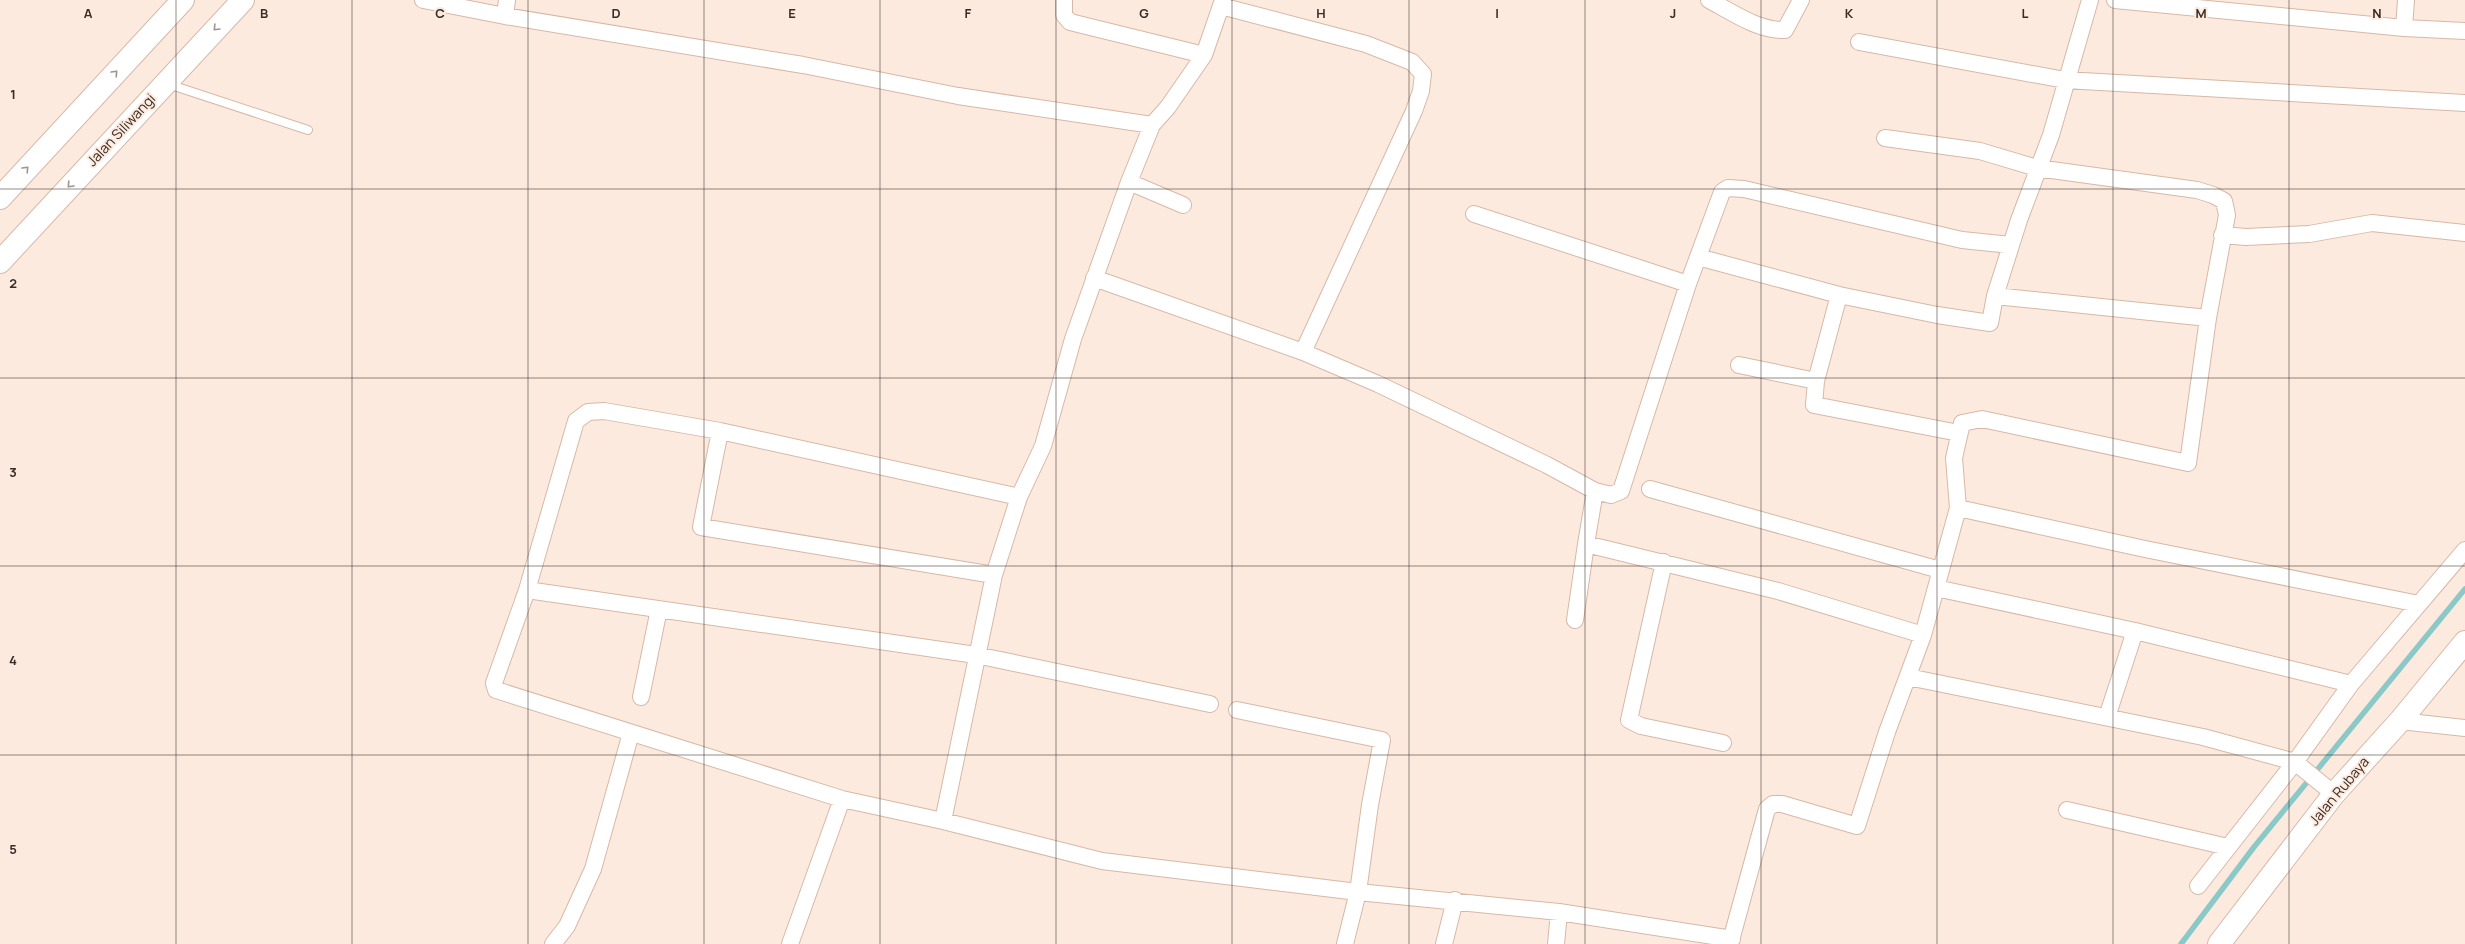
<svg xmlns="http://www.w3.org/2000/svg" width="2465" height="944" viewBox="0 0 2465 944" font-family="Manrope,sans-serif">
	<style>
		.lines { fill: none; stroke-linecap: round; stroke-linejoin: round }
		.stream { stroke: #8bc9c9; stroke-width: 5.5 }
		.lane-casing { stroke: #d7b8a6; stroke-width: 10 }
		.street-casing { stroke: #d7b8a6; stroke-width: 18 }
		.secondary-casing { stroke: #d7b8a6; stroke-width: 24 }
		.lane { stroke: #fff; stroke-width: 8 }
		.street { stroke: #fff; stroke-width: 16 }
		.secondary { stroke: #fff; stroke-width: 22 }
		.oneway { stroke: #9c9692 }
		.grid { fill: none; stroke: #392c25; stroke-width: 1; stroke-opacity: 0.55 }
		.labels { text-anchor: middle; stroke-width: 4; stroke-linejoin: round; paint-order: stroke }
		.street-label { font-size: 14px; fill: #392c25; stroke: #fdeade }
		.grid-label { font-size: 13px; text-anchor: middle; font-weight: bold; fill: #392c25; stroke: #fdeade; stroke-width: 4; stroke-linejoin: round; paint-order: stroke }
	</style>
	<rect width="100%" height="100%" fill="#fdeade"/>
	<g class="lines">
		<path class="stream" d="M2181,944L2254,847L2465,589"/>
		<defs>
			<path id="lane" d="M168,84L308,130"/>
			<path id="street" d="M423,0L505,16L803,65L958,96L1152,125L1168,107L1204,55L1223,0
				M1064,0V15L1070,22L1204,55
				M1709,0C1732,12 1758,31 1785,30L1801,0
				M2115,0L2404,28L2465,31
				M505,16L507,0
				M2404,28L2406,0
				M1859,42L2065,80L2465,103
				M1129,182L1183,205
				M1474,214L1688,284
				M2222,235L2246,237L2309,234L2372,223L2465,233
				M1698,257L1839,295L1937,315L1990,323L1995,296L2019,220L2051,135L2090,0
				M1094,278L1303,352L1414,111L1421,91L1423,74L1412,62L1366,44L1221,6
				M1839,295L1816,381L1814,405L1959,433
				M1995,296L2208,318
				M1303,352L1378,384L1547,465L1595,491L1611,495L1621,491L1688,284L1722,192L1728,188L1744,189L1962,240L2011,245
				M1739,365L1816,381
				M720,431L701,527L994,575
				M1650,489L1940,570
				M1595,491L1586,544L1778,591L1923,635
				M1019,497L720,431L604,411L588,412L576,421L527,590L494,683L496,690L842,799L943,821L1102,861L1358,892L1559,912L1732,939
				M1958,508L2145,549L2419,604
				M1664,562L1629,720L1641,726L1723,743
				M1936,588L2135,631L2351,684
				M527,590L976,655L1210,704
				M1575,620L1586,544
				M1908,677L2203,737L2295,762L2334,794
				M641,697L659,609
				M1237,710L1382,740L1370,805L1358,892L1345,944
				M2107,717L2135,631
				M2400,721L2465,728
				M2067,810L2228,847
				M943,821L994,575L1019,497L1043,446L1073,339L1129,182L1152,125
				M2198,886L2295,762L2351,684L2465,550
				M553,944L567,926L593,869L631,733
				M790,944L842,799
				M1444,944L1455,900
				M1556,944L1559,912
				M1730,944L1767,809L1773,804H1782L1857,826L1887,732L1923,635L1958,508L1954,458L1962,423L1982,419L2188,463L2208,318L2227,215L2224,201L2213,195L2197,190L2037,168L1980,151L1885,138"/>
			<path id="secondary" d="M0,198L183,0
				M0,262L243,0
				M2219,944L2334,794L2400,721L2465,642"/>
		</defs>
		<use href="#lane" class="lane-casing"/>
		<use href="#street" class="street-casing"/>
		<use href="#secondary" class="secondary-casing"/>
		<use href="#lane" class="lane"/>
		<use href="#street" class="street"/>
		<use href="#secondary" class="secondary"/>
	</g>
	<defs><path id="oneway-chevron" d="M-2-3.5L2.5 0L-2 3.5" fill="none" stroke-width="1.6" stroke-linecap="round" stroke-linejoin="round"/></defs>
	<g class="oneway">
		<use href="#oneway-chevron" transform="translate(216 28) rotate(134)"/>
		<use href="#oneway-chevron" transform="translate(115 73) rotate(-47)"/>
		<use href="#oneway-chevron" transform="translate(26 169) rotate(-47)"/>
		<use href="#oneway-chevron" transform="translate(70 185) rotate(133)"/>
	</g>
	<path class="grid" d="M176,0V944M352,0V944M528,0V944M704,0V944M880,0V944M1056,0V944M1232,0V944M1409,0V944M1585,0V944M1761,0V944M1937,0V944M2113,0V944M2289,0V944M0,189H2465M0,378H2465M0,566H2465M0,755H2465"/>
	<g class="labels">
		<g class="street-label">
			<text transform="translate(121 130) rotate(-47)" y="5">Jalan Siliwangi</text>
			<text transform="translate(2339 791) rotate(-50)" y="5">Jalan Rubaya</text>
		</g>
	</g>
	<g class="grid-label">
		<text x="88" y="18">A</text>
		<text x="264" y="18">B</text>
		<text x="440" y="18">C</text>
		<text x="616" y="18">D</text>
		<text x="792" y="18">E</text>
		<text x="968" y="18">F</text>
		<text x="1144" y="18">G</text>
		<text x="1321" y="18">H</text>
		<text x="1497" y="18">I</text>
		<text x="1673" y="18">J</text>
		<text x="1849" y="18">K</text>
		<text x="2025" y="18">L</text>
		<text x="2201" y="18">M</text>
		<text x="2377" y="18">N</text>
		<text x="13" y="99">1</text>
		<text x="13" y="288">2</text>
		<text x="13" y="477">3</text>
		<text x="13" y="665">4</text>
		<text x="13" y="854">5</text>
	</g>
</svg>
